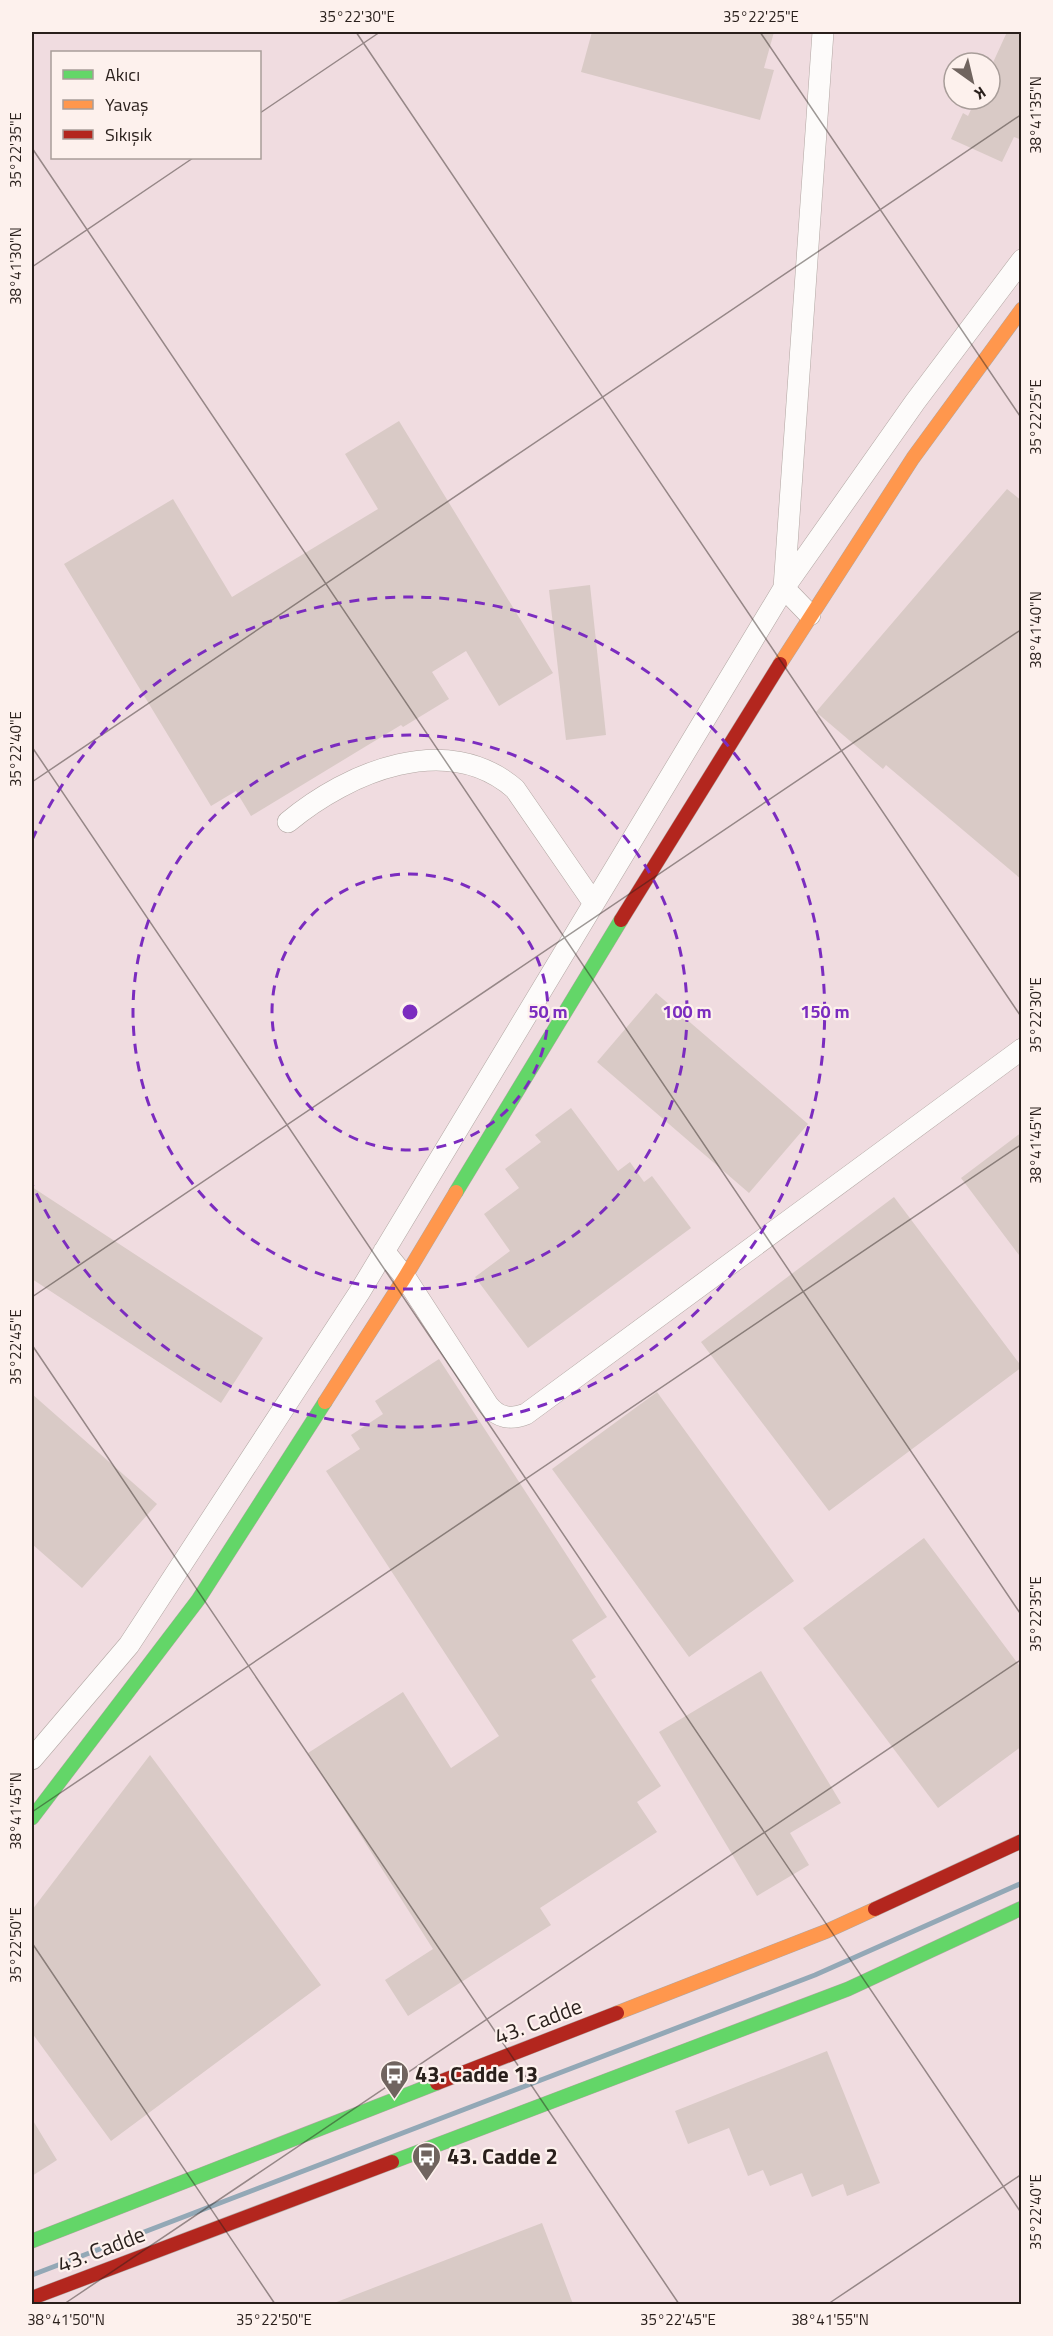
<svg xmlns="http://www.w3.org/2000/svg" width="1053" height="2336" viewBox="0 0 1053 2336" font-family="'Titillium Web',sans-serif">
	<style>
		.industrial { fill: #f0dce0; fill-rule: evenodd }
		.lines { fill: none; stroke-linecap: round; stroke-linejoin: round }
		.stream { stroke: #93a8b6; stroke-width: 5 }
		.building { fill: #d9cac6 }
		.street-casing { stroke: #b1a6a2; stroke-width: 22 }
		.fast-casing { stroke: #b1a6a2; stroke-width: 15 }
		.slow-casing { stroke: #b1a6a2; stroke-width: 15 }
		.jam-casing { stroke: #b1a6a2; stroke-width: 15 }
		.street { stroke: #fdfbfa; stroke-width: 21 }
		.fast { stroke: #63d668; stroke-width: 14 }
		.slow { stroke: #ff974d; stroke-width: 14 }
		.jam { stroke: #b3261e; stroke-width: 14 }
		.ticks { fill: none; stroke: #291f1b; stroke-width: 1.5; stroke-opacity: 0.45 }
		.ring { fill: none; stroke: #7b2cbf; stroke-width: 3; stroke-dasharray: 10 8 }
		.labels { text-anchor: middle; stroke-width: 4.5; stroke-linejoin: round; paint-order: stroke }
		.street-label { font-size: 22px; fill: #291f1b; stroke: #fdf1ed }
		.poi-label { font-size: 22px; font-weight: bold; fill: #291f1b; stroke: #fdf1ed; text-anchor: start }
		.centre { fill: #7b2cbf; stroke: #fdf1ed; stroke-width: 3 }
		.ring-label { font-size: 18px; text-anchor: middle; font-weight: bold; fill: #7b2cbf; stroke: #fdf1ed; stroke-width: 4.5; stroke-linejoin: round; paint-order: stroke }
		.neatline { fill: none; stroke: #291f1b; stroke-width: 2 }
		.ticks-label { font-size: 15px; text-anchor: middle; fill: #291f1b }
	</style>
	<rect width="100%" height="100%" fill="#f4e4de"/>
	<path class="industrial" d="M32,32H1021V2304H32ZM52,52H260V158H52ZM954,63H990V99H954Z"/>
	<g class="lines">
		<path class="stream" d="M32,2275L815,1975L1022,1883"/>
	</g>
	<path class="building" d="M592,32H774L764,68L774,70L760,120L581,72Z
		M1007,32H1022V140L1014,137L1002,162L951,139L963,113L968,116L976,99H990V69Z
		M399,421L553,673L499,706L466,651L432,672L449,699L403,727L401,725L251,816L236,791L211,806L64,564L173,499L232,597L378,509L345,454Z
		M1007,489L1022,501V880L886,765L883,769L816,712Z
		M590,585L606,735L566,740L549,590Z
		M656,993L808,1124L749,1193L597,1062Z
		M571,1108L618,1171L630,1162L644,1182L652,1176L691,1228L528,1348L475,1277L510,1251L484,1214L519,1188L505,1169L541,1142L535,1135Z
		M1022,1132V1259L961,1178Z
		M32,1187L263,1338L221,1403L32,1279Z
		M894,1197L1022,1367L829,1511L701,1342Z
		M439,1359L607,1617L572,1640L596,1677L591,1680L661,1786L637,1802L657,1832L540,1908L551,1925L408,2016L385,1980L433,1949L308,1753L403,1692L451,1768L499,1736L326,1471L360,1449L351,1435L383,1414L375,1401Z
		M657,1392L794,1581L689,1657L552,1469Z
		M32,1394L157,1504L82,1588L32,1544Z
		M924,1538L1022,1669V1746L938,1808L803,1628Z
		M761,1671L841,1803L790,1833L809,1865L757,1896L659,1732Z
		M150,1755L321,1985L111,2141L32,2033V1910Z
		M827,2051L880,2183L847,2196L843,2184L812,2197L802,2173L770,2186L763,2170L748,2176L729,2128L688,2144L675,2111Z
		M32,2119L57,2160L32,2176Z
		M542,2223L573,2304H334V2303Z"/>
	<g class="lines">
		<defs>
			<path id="street" d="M810,615L784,588L823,32
				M288,822C348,772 447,730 515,789L593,902
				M384,1251L405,1277L488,1405C498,1418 511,1420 526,1414L1022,1049
				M32,1759L129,1645L359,1293L784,588L915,402L1022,260"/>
			<path id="fast" d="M456,1192L621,920
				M32,1818L198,1600L325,1402
				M392,2162L848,1989L1022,1908
				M32,2241L437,2083"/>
			<path id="slow" d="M780,664L913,458L1022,309
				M325,1402L405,1277L456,1192
				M617,2013L827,1931L875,1909"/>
			<path id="jam" d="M621,920L780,664
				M875,1909L1022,1841
				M437,2083L617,2013
				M32,2298L392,2162"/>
		</defs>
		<use href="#street" class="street-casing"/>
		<use href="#fast" class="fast-casing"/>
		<use href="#slow" class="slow-casing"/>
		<use href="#jam" class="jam-casing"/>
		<use href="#street" class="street"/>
		<use href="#fast" class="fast"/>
		<use href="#slow" class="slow"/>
		<use href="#jam" class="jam"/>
	</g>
	<path class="ticks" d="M356,32L1022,1018M760,32L1022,419M260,113L380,32M32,148L1022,1616M32,267L193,158M32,747L1022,2214M32,782L1022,114M32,1297L1022,629M32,1345L679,2304M32,1812L1022,1144M32,1943L275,2304M64,2304L1022,1659M828,2304L1022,2174"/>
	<g class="ring">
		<circle cx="410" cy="1012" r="138"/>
		<circle cx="410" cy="1012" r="277"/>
		<path d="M32 840A415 415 0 1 1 32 1184"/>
	</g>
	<defs>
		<symbol id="bus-pin" viewBox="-11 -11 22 30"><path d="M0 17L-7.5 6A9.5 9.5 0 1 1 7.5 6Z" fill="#70645f" stroke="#fdf1ed"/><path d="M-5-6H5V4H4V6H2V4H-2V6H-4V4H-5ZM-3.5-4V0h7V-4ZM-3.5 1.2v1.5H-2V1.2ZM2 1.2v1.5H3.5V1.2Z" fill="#fff"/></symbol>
	</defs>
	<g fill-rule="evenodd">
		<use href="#bus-pin" x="378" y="2058" width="33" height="45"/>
		<use href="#bus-pin" x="410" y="2140" width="33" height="45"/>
	</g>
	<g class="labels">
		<g class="street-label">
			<text transform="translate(538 2021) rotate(-21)" y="8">43. Cadde</text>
			<text transform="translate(101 2249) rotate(-21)" y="8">43. Cadde</text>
		</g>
		<g class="poi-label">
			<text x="415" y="2082">43. Cadde 13</text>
			<text x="447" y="2164">43. Cadde 2</text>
		</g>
	</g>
	<circle cx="410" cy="1012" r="9" class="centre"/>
	<g class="ring-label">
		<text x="548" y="1018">50 m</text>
		<text x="687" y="1018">100 m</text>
		<text x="825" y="1018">150 m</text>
	</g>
	<rect width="1053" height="2336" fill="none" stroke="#fdf1ed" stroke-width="66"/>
	<rect x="51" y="51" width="210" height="108" fill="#fdf1ed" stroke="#a89d99" stroke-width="1.5"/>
	<rect x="63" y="70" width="30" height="9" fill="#63d668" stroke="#a89d99" stroke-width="1.5"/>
	<text x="105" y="81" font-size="18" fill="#291f1b">Akıcı</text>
	<rect x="63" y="100" width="30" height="9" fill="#ff974d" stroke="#a89d99" stroke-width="1.5"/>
	<text x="105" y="111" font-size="18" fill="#291f1b">Yavaş</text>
	<rect x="63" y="130" width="30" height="9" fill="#b3261e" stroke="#a89d99" stroke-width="1.5"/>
	<text x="105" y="141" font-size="18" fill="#291f1b">Sıkışık</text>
	<g transform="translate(972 81) rotate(146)"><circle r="28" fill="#fdf1ed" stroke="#a89d99" stroke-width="1.5"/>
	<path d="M0-4.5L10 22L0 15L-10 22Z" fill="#70645f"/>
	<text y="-9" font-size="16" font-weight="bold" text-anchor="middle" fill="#291f1b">K</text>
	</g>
	<rect x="33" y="33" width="987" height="2270" class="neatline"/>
	<g class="ticks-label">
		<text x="357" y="22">35°22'30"E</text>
		<text x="761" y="22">35°22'25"E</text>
		<text transform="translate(1036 115) rotate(-90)" y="5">38°41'35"N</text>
		<text transform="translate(16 150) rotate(-90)" y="5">35°22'35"E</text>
		<text transform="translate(16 266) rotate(-90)" y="5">38°41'30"N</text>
		<text transform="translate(1036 417) rotate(-90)" y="5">35°22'25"E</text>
		<text transform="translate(1036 630) rotate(-90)" y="5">38°41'40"N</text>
		<text transform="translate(16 749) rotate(-90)" y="5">35°22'40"E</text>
		<text transform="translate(1036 1015) rotate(-90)" y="5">35°22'30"E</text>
		<text transform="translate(1036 1145) rotate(-90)" y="5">38°41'45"N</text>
		<text transform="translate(16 1347) rotate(-90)" y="5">35°22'45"E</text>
		<text transform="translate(1036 1614) rotate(-90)" y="5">35°22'35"E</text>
		<text transform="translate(16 1811) rotate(-90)" y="5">38°41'45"N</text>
		<text transform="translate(16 1945) rotate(-90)" y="5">35°22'50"E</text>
		<text transform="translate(1036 2212) rotate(-90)" y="5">35°22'40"E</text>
		<text x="66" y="2325">38°41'50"N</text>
		<text x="274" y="2325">35°22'50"E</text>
		<text x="678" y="2325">35°22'45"E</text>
		<text x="830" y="2325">38°41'55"N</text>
	</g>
</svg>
